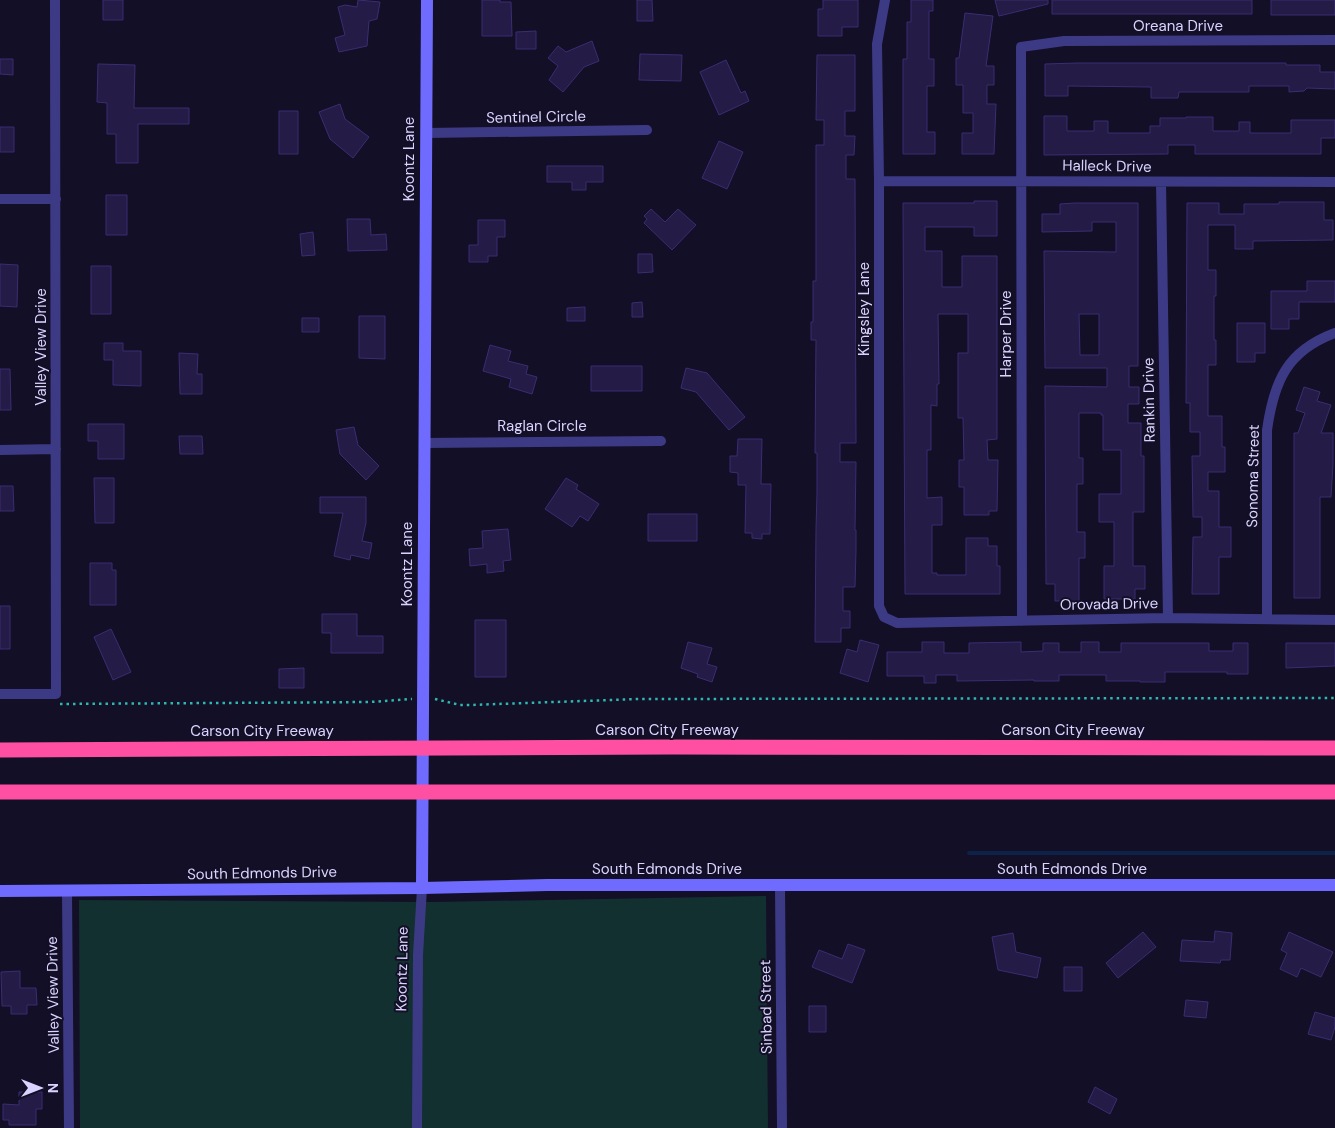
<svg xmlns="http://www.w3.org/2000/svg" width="1335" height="1128" viewBox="0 0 1335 1128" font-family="'DM Sans',sans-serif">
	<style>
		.green { fill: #12302f }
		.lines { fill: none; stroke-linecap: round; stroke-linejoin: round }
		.stream { stroke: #0c2248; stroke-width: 4 }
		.building { fill: #241b47; stroke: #3b2d73; fill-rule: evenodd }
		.path { stroke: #2fb8b0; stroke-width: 2.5; stroke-dasharray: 2.5 4; stroke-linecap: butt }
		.street { stroke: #3d3a85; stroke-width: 10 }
		.secondary { stroke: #6f6bff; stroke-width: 12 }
		.highway { stroke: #ff4fa3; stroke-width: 15 }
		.labels { text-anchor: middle; stroke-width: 4; stroke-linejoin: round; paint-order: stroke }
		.street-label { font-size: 15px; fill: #d9d4ff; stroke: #130f26 }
	</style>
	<rect width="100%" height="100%" fill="#130f26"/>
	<path class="green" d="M766,896L768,1128H80L79,900L433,902Z"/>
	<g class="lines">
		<path class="stream" d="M969,853H1335"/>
	</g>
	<path class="building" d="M103,0H123V20H103Z
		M358,0L380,2L377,19L369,21L367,46L339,52L335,38L345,35L338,7L345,5L357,7Z
		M482,0H500V2H511L512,36H482Z
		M637,0H652L653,21H637Z
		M823,0H858V27H842V36H818V9H823Z
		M911,0H933V11H929V59H934V86H927V132H935V154H903V59H907V22H911Z
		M995,0H1048V4L999,16Z
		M1052,0H1252V14H1052Z
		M1271,0H1335V15H1271Z
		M965,13L993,16L986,66H994V85H987V104H996L994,154H962V133H973V113H963V85H956V58H959Z
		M536,31V49H516V32Z
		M592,41L599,61L584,67L563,92L549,80L558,66L548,58L558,46L566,52Z
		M640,54L682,55L681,81L639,80Z
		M817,55H855V111H845V136H855L854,155H846V179H855L856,443H840V462H856L855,530H856V550L855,587H843V611H850V628H841V642H815L816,529L817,493V453H815L816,340H811V322H813V281H816V145H824V120H816Z
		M0,59H13V75L0,74Z
		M726,60L741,93L745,91L749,101L719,115L700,72Z
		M1077,63H1286V65H1320V72H1335V89L1307,88L1304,91L1289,92V86H1249V92H1179L1178,98H1151V87L1068,86V96H1045V64Z
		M98,64L135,65L134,108H189V124H138V163H116V134H107V103L97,102Z
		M340,104L345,119L369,137L353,158L330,139L319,112Z
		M279,111H298V154H279Z
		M1044,116H1067V131H1094V121H1108V133H1150V126H1160V118H1186V117H1213V131H1239V122H1250V133H1291V120H1335V138H1321V154H1195V145H1168V154L1044,155Z
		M0,127H14V152H0Z
		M719,141L743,152L727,189L702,178Z
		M547,166H603V182H586V190H572V182H547Z
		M106,195H127V235H106Z
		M974,201H997V236H974V227H925V251H942V287H962V256H997V439L987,440L988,460H998L997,511H989V515H964V487H959V460H964L963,418H958V353H968V314H938L939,384H937V406L931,405V450H927V498L942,497V525H932V573H937V575H966V538H988V546H997V566H1000V594H905L903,203H974Z
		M1279,202H1324V220H1333V240L1253,241V249H1235V225H1208V270H1216V296H1214V340H1216V365H1208V416H1222V447H1225V472H1208V491H1219V527H1231V557H1219V594H1192L1193,537H1202V517H1193L1192,456H1200V432H1190V403H1186L1187,203H1219V214H1244V204H1279Z
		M1075,203H1138V366H1129V387H1139V404H1128V423H1141V456H1144V512H1133V566H1145V589H1135V599H1104V566H1114V522H1099V494H1121V450H1103V415H1101V413H1079V458H1083V484H1077V532H1085V558H1079V601H1055V584H1046L1045,386L1107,387V368H1045L1044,251L1116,252V222H1092V231L1042,232V214H1060V204ZM1079,314H1099V355H1080Z
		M651,209L665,222L678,209L696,225L672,250L644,223L647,219L644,216Z
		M347,219H370L371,235L386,234L387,250L348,251Z
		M478,220H505V237H497V256H488V262H469V245H478Z
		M313,232L315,255L302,256L300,234Z
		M638,254H652L653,272L638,273Z
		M0,264L18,265L17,307L0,306Z
		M91,266H111V314H91Z
		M1307,281H1335V302H1299V319H1289V329H1271V291H1307Z
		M642,302L643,317H632V303Z
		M585,307V321H567V308Z
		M359,316H385V359L359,358Z
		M302,318H319V332H302Z
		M1237,323H1265V353H1255V362H1237Z
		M104,343H123V351H141V386L113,385V360H104Z
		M490,345L511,351L508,361L528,366L526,374L537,377L532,394L509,387L511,379L483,371Z
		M179,353L198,354L197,374H202V394H180Z
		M591,366H642V391H591Z
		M686,368L707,373L745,417L729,430L696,392L681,388Z
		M0,369H10L11,410H0Z
		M1304,387L1320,392L1317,401L1331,405L1321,433H1333V464L1331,497H1320V598H1294V433H1298L1305,413L1296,410Z
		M88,424H124V459H98V441H88Z
		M354,427L358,445L379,466L366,480L340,454L336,430Z
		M179,436H202L203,454H180Z
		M738,439H762L761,484H771L770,534H762V539L752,538V533H745L746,485H738V473L730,472V456H737Z
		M94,478H114V523H95Z
		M566,478L578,485L576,489L599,504L588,521L580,516L572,527L545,509Z
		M0,486H13L14,511H0Z
		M320,497H366V523L362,541L372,543L369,559L351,555L350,560L334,556L343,513H320Z
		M648,514H697V541H648Z
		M508,529L511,560L503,561L504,571L487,573V564L470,566L469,549L483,548L482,531Z
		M90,563H112V570H116V605H90Z
		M0,606H10V649H0Z
		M322,614H357V636H383V653H331V633H322Z
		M475,620H506V677H475Z
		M111,629L131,672L113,680L94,637Z
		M860,640L879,645L868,682L840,673L847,649L857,652Z
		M688,642L712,648L707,664L717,667L712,682L697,677L698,674L681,668Z
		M922,642H944V653H969V643L1021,642V652L1043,651V643H1059V652H1081V642H1099V652H1121V643H1209V651H1233V643H1248V674H1227V672H1165V682H1140V681H1106V675H1059V681H1034V680L957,681V675H936V683H924V676H887V652H922Z
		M1286,643H1335V666L1286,668Z
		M304,668V688H279V669Z
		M1215,931L1232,933L1230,960H1221L1220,963L1180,961L1182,940L1214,942Z
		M1143,932L1156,947L1118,978L1106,963Z
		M1289,932L1333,952L1321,977L1301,968L1297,977L1280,969L1287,953L1281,950Z
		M1013,933L1016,952L1041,958L1037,978L998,970L992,937Z
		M848,944L865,950L852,983L812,967L819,950L842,959Z
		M1064,967H1082V991H1064Z
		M20,971V988H36L37,1005H27V1014H11V1006H2L1,972Z
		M1186,1000L1208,1002L1206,1018L1184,1016Z
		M809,1006H826V1032H809Z
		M1315,1012L1335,1018V1027L1331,1040L1308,1034Z
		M1095,1087L1117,1099L1110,1114L1088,1102Z
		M19,1092H42V1109H36V1125H9V1120H3V1104L19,1105Z"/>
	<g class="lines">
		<path class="path" d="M435,699L460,705H470L639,699L1335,698
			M60,704L370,702L412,699"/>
		<path class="street" d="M885,0L877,44L879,181V606L884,617L897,623L1168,618L1335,620
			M426,133L647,130
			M879,181L1335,182
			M1161,182L1168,618
			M0,199H56
			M424,443L661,441
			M0,450L56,449
			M1267,619V430C1274,381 1287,351 1335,333
			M1022,621L1021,47L1064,41L1335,40
			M0,694H56L55,0
			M780,886L782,1128
			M67,892L69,1128
			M417,1128L418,955L422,888"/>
		<path class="secondary" d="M422,888L427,0
			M0,891L422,888L547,885H1335"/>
		<path class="highway" d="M0,750L673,747L1335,748
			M0,792H1335"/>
	</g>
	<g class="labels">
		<g class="street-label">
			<text x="1178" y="31">Oreana Drive</text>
			<text transform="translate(536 117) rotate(-1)" y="5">Sentinel Circle</text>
			<text transform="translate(409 159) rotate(-90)" y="5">Koontz Lane</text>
			<text transform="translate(1107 166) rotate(1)" y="5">Halleck Drive</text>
			<text transform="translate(864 309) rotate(-90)" y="5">Kingsley Lane</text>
			<text transform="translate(1006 334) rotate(-90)" y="5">Harper Drive</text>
			<text transform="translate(41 347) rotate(-90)" y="5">Valley View Drive</text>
			<text transform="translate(1149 400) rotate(-91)" y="5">Rankin Drive</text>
			<text x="542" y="431">Raglan Circle</text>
			<text transform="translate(1253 476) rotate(-89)" y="5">Sonoma Street</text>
			<text transform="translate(407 564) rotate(-90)" y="5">Koontz Lane</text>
			<text transform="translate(1109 604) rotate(-1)" y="5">Orovada Drive</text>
			<text x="667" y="735">Carson City Freeway</text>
			<text x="1073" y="735">Carson City Freeway</text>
			<text x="262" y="736">Carson City Freeway</text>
			<text x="667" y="874">South Edmonds Drive</text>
			<text x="1072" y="874">South Edmonds Drive</text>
			<text transform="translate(262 873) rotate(-1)" y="5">South Edmonds Drive</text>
			<text transform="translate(402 969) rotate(-89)" y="5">Koontz Lane</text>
			<text transform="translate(53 995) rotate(-91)" y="5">Valley View Drive</text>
			<text transform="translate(766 1007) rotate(-91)" y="5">Sinbad Street</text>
		</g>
	</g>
	<g transform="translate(40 1088) rotate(90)" stroke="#130f26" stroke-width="4" paint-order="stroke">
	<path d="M0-4L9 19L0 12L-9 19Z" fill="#d9d4ff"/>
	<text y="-8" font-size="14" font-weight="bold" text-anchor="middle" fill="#d9d4ff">N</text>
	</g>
</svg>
